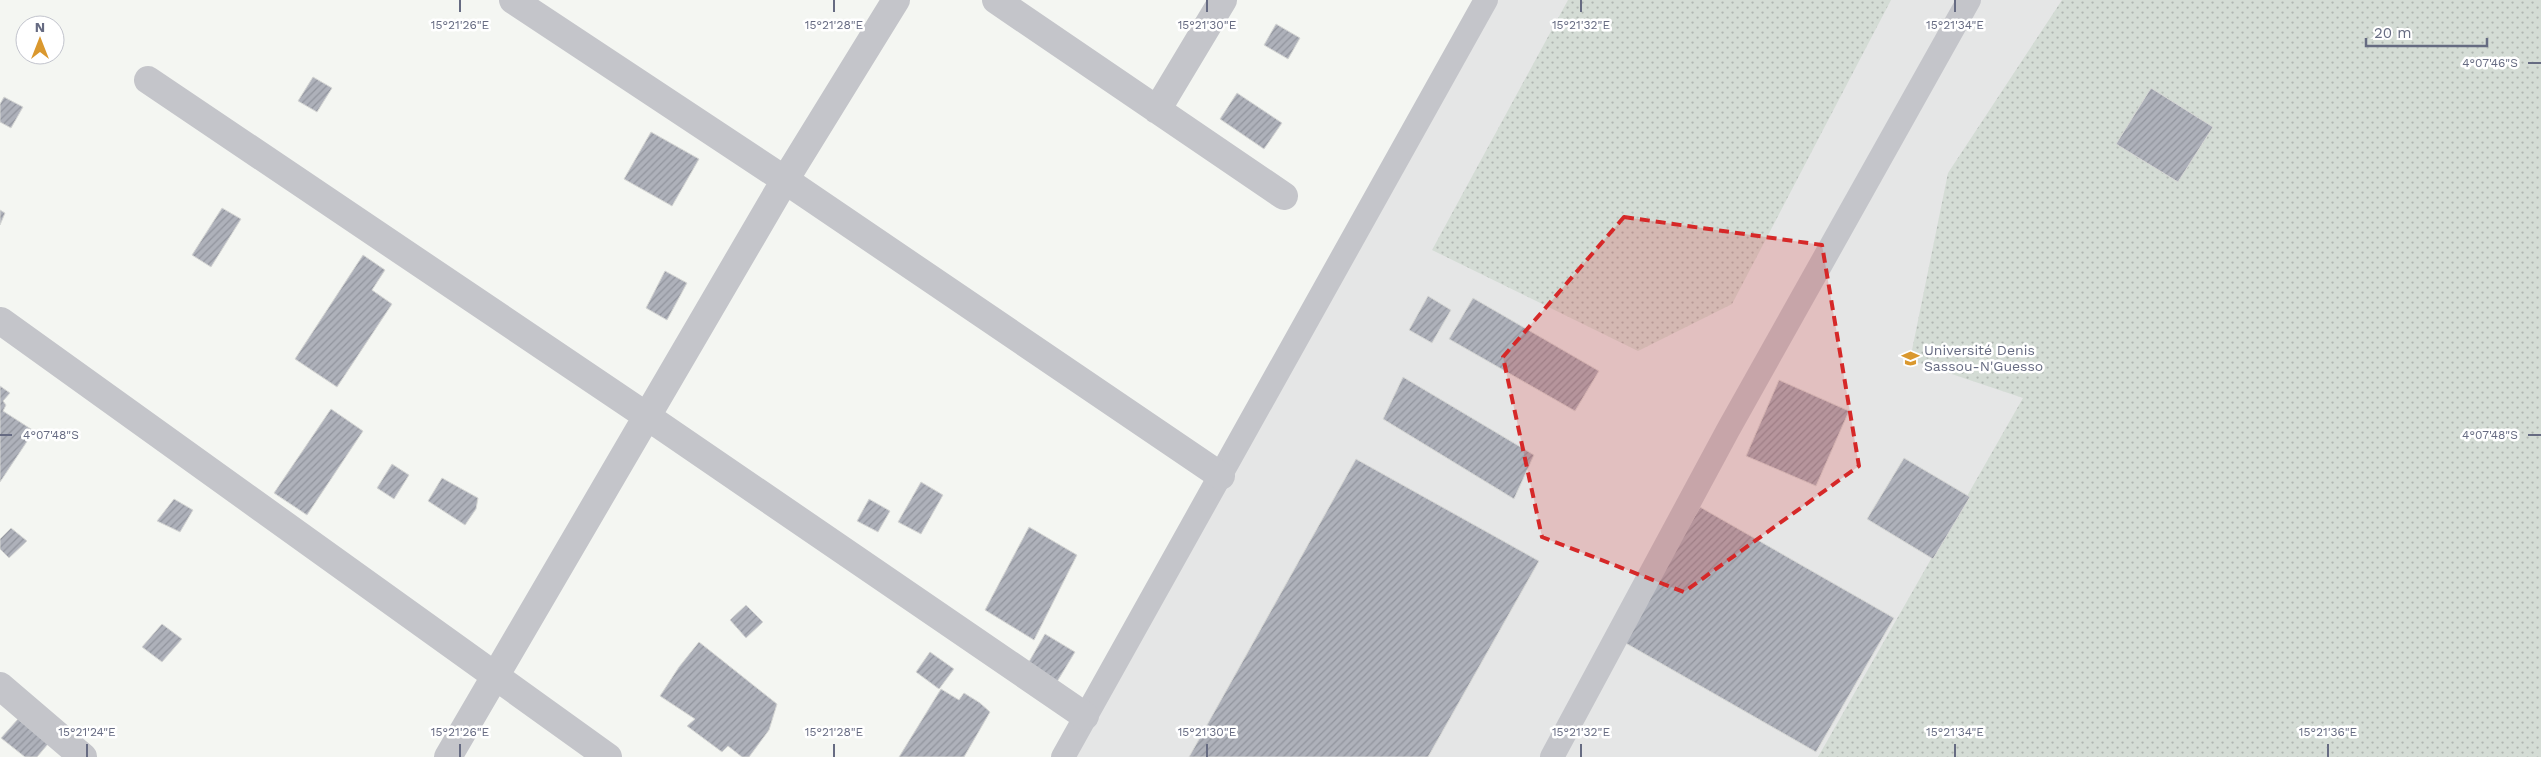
<svg xmlns="http://www.w3.org/2000/svg" width="2541" height="757" viewBox="0 0 2541 757" font-family="'Work Sans',sans-serif">
	<style>
		.built { fill: #e5e6e6 }
		.grass { fill: url(#grass-dots) }
		.building { fill: url(#building-hatch); stroke: #d6d7d5 }
		.lines { fill: none; stroke-linecap: round; stroke-linejoin: round }
		.service { stroke: #c4c5ca; stroke-width: 24 }
		.minor { stroke: #c4c5ca; stroke-width: 28 }
		.marked { fill: #d62828; fill-opacity: 0.2; stroke: #d62828; stroke-width: 4; stroke-dasharray: 10 6; stroke-linejoin: round }
		.ticks { fill: none; stroke: #666b82; stroke-width: 2 }
		.labels { text-anchor: middle; stroke-width: 5; stroke-linejoin: round; paint-order: stroke }
		.poi-label { font-size: 14px; fill: #666b82; stroke: #fff; text-anchor: start }
		.ticks-label { font-size: 12px; text-anchor: middle; fill: #666b82; stroke: #fff; stroke-width: 5; stroke-linejoin: round; paint-order: stroke }
	</style>
	<defs>
		<pattern id="grass-dots" width="8" height="8" patternUnits="userSpaceOnUse" patternTransform="scale(1.25)"><rect width="8" height="8" fill="#d4dcd5"/><path d="M2 2h.1M6 6h.1" fill="none" stroke="#b0b6b2" stroke-width="1.8" stroke-linecap="round"/></pattern>
		<pattern id="building-hatch" width="6" height="6" patternUnits="userSpaceOnUse" patternTransform="scale(1.25)"><rect width="6" height="6" fill="#aeb1ba"/><path d="M-1 1l2-2M0 6l6-6M5 7l2-2" fill="none" stroke="#91949d"/></pattern>
	</defs>
	<rect width="100%" height="100%" fill="#f4f6f2"/>
	<path class="built" d="M1475,0H2541V757H1063Z"/>
	<path class="grass" d="M1568,0H1891L1732,304L1638,351L1432,250Z
		M2062,0H2541V757H1818L2023,398L1910,360L1948,173Z"/>
	<path class="building" d="M1276,24L1300,38L1288,59L1264,45Z
		M313,77L332,88L317,112L298,101Z
		M2151,88L2213,127L2178,182L2116,144Z
		M1237,93L1282,123L1264,149L1220,119Z
		M4,97L23,107L11,128L0,122V104Z
		M651,132L699,159L672,206L624,179Z
		M222,208L241,219L211,267L192,255Z
		M0,210L5,213L0,225Z
		M363,255L385,270L372,290L392,304L337,387L295,359Z
		M665,271L687,283L667,320L646,308Z
		M1428,296L1451,310L1432,343L1409,330Z
		M1473,298L1599,371L1575,411L1449,339Z
		M1403,377L1534,455L1514,499L1383,419Z
		M1779,380L1849,411L1816,486L1746,456Z
		M0,386L10,393L3,401L6,405L3,411L34,431L0,482Z
		M331,409L363,431L307,515L274,493Z
		M1904,458L1970,497L1933,559L1867,519Z
		M1356,459L1539,561L1428,757H1189Z
		M392,464L409,475L394,499L377,488Z
		M442,478L478,498L476,509L465,525L428,501Z
		M921,482L943,495L921,534L898,522Z
		M174,499L193,510L180,532L157,521Z
		M869,499L890,511L878,532L857,521Z
		M1700,507L1894,618L1816,752L1622,641Z
		M1029,527L1077,555L1034,640L985,610Z
		M11,528L27,541L9,558L0,549V539Z
		M746,605L763,622L746,638L730,620Z
		M162,624L182,639L162,662L142,647Z
		M1045,634L1075,652L1055,685L1026,667Z
		M699,642L777,704L769,730L749,757H742L728,746L722,752L687,726L695,719L660,696L679,667Z
		M930,652L954,669L939,689L916,672Z
		M941,689L959,700L964,693L980,703L990,712L964,757H899Z
		M18,719L48,744L37,757H25L1,738Z"/>
	<g class="lines">
		<path class="service" d="M1063,757L1486,0
			M1552,757L1728,430L1969,0"/>
		<path class="minor" d="M513,0L785,180L1221,476
			M996,0L1284,196
			M148,80L648,417L1085,716
			M1157,110L1223,0
			M1,321L608,757
			M0,686L83,757
			M448,757L785,180L896,0"/>
	</g>
	<path class="marked" d="M1624,217L1822,245L1859,466L1684,592L1542,537L1503,357Z"/>
	<path class="ticks" d="M460,0V12M834,0V12M1207,0V12M1581,0V12M1955,0V12M2528,63H2541M0,435H12M2528,435H2541M87,744V757M460,744V757M834,744V757M1207,744V757M1581,744V757M1955,744V757M2328,744V757"/>
	<defs>
		<symbol id="university-bare" viewBox="-9 -9 18 18"><path d="M0-5L7-2L0 1L-7-2ZM-4 1L0 2.5L4 1V4Q0 6-4 4Z" fill="#da982e" stroke="#fff" stroke-width="2.5" paint-order="stroke"/></symbol>
	</defs>
	<g fill-rule="evenodd">
		<use href="#university-bare" x="1898" y="346" width="25" height="25"/>
	</g>
	<g class="labels">
		<g class="poi-label">
			<text x="1924" y="355">Université Denis<tspan x="1924" dy="16">Sassou-N'Guesso</tspan></text>
		</g>
	</g>
	<g class="ticks-label">
		<text x="460" y="29">15°21'26"E</text>
		<text x="834" y="29">15°21'28"E</text>
		<text x="1207" y="29">15°21'30"E</text>
		<text x="1581" y="29">15°21'32"E</text>
		<text x="1955" y="29">15°21'34"E</text>
		<text x="2490" y="67">4°07'46"S</text>
		<text x="51" y="439">4°07'48"S</text>
		<text x="2490" y="439">4°07'48"S</text>
		<text x="87" y="736">15°21'24"E</text>
		<text x="460" y="736">15°21'26"E</text>
		<text x="834" y="736">15°21'28"E</text>
		<text x="1207" y="736">15°21'30"E</text>
		<text x="1581" y="736">15°21'32"E</text>
		<text x="1955" y="736">15°21'34"E</text>
		<text x="2328" y="736">15°21'36"E</text>
	</g>
	<g transform="translate(40 40)"><circle r="24" fill="#ffffff" stroke="#c2c4cd"/>
	<path d="M0-4L9 19L0 12L-9 19Z" fill="#da982e"/>
	<text y="-8" font-size="14" font-weight="bold" text-anchor="middle" fill="#666b82">N</text>
	</g>
	<path d="M2366 38v8h121v-8" fill="none" stroke="#666b82" stroke-width="2.5"/>
	<text x="2374" y="38" font-size="15" fill="#666b82" stroke="#ffffff" stroke-width="4" paint-order="stroke">20 m</text>
</svg>
